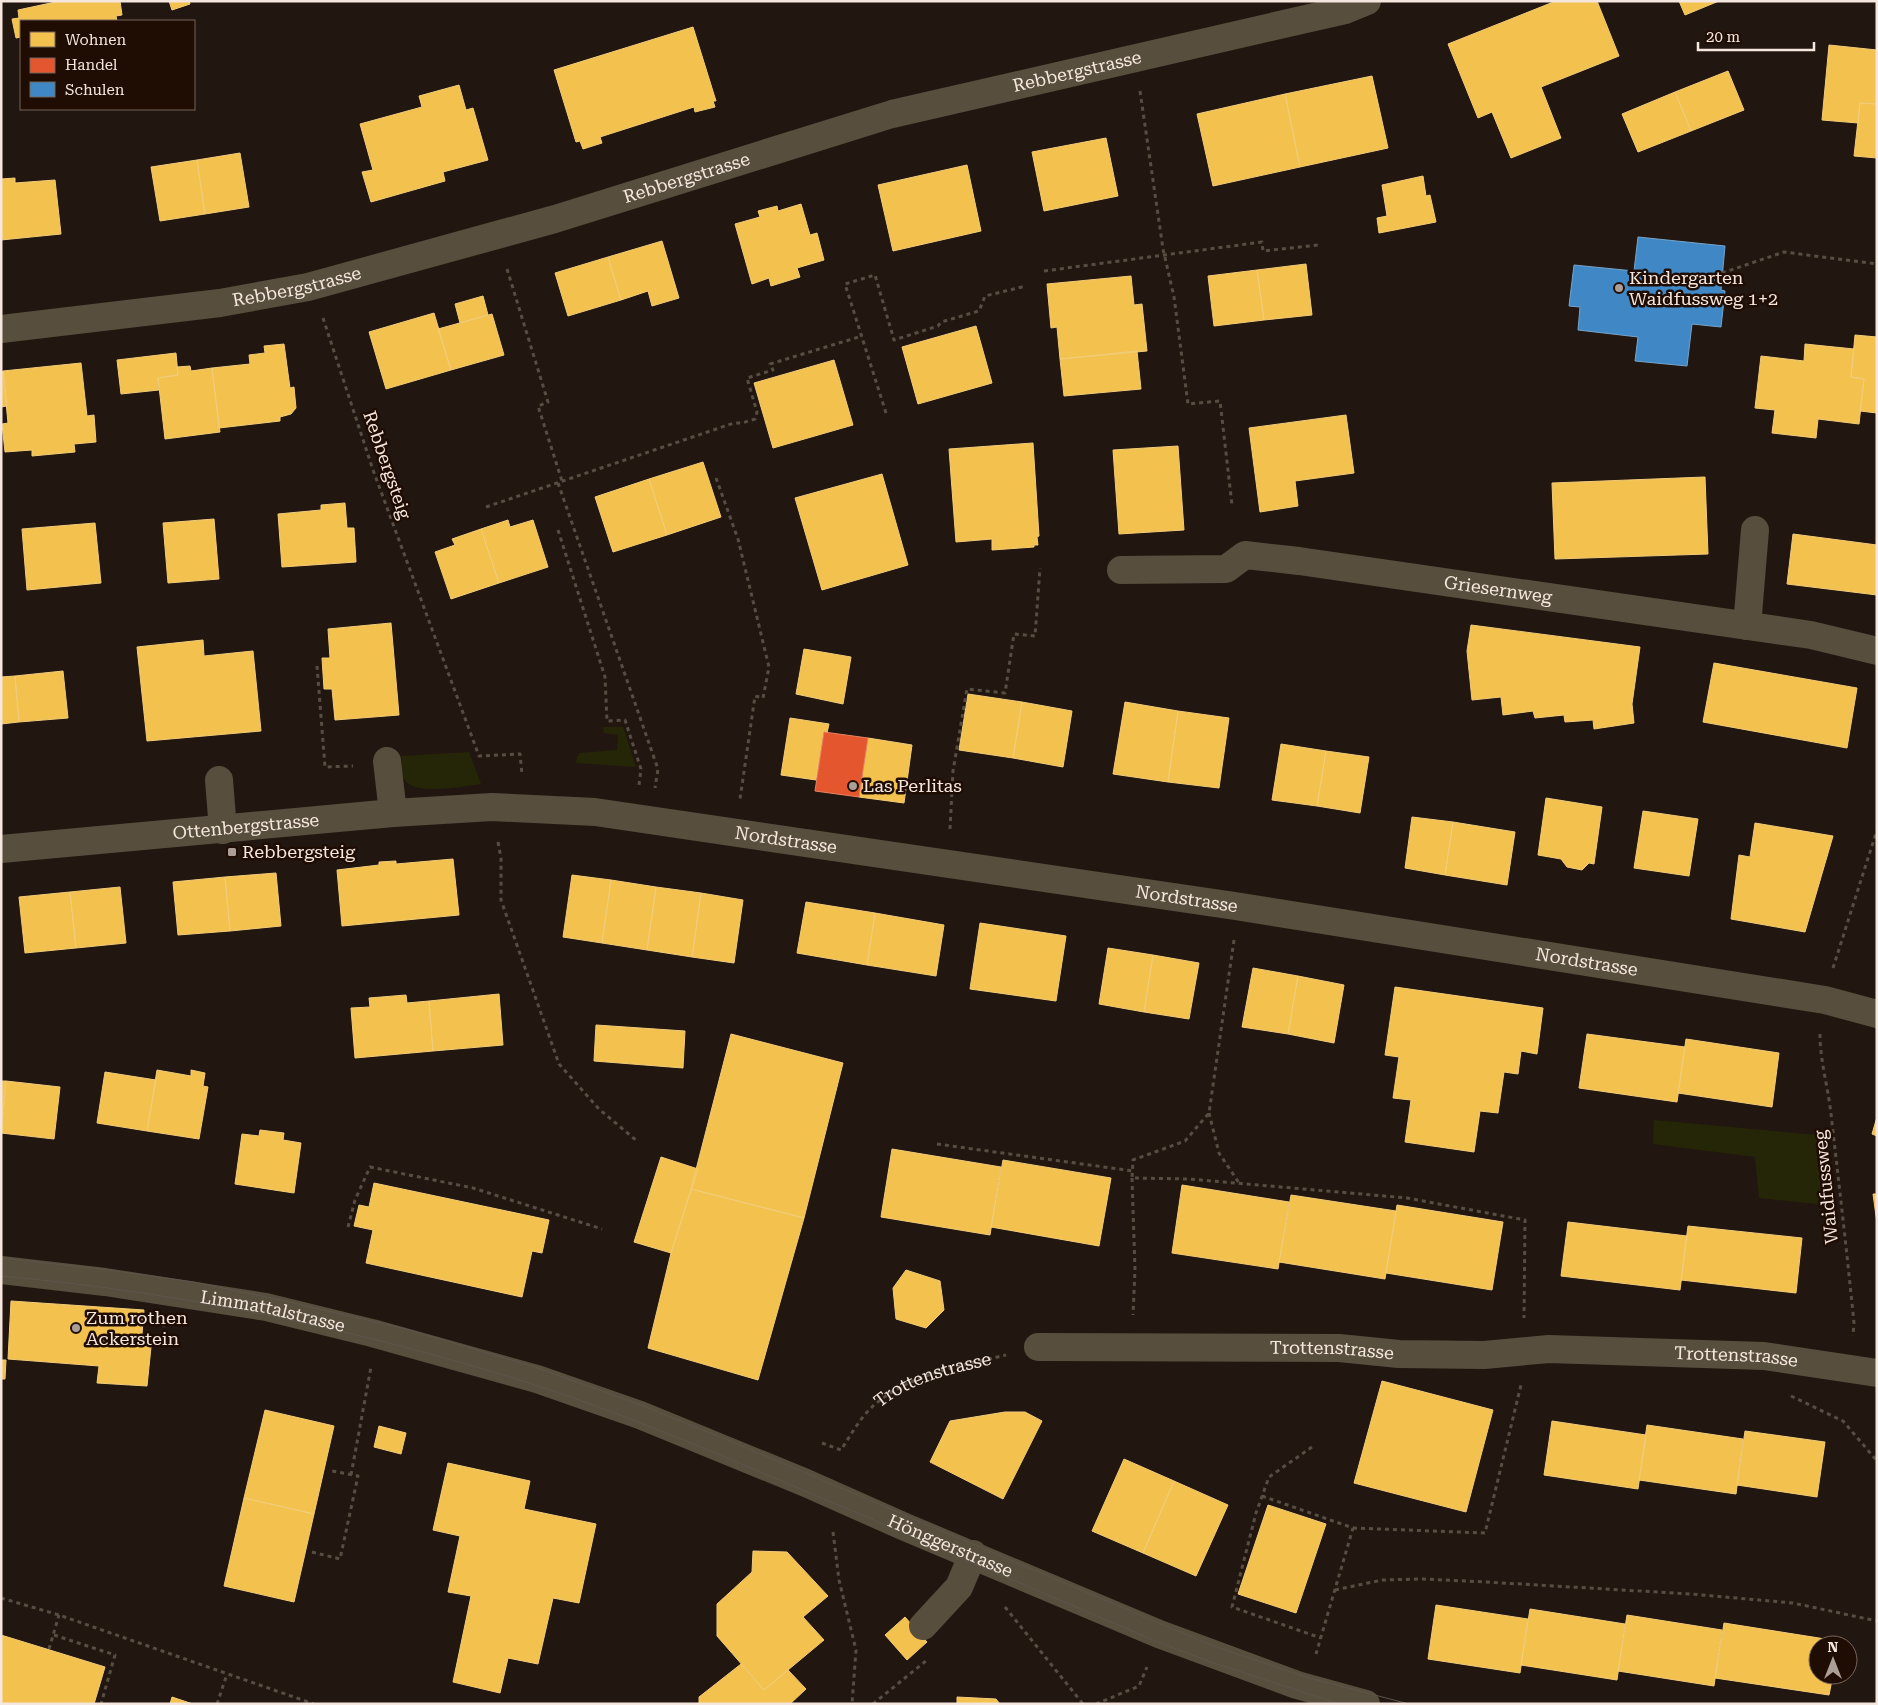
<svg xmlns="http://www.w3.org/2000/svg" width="1878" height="1705" viewBox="0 0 1878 1705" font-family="'Roboto Serif',serif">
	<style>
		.green { fill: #242607 }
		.homes { fill: #f2c14e; stroke: #f3cc79 }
		.shops { fill: #e4572e; stroke: #e98263 }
		.schools { fill: #3f88c5; stroke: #76a4cc }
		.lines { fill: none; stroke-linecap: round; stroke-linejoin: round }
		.path { stroke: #574e43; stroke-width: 3; stroke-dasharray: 4 4; stroke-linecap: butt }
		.minor { stroke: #574e3d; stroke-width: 28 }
		.tram { stroke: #5e554c; stroke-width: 1 }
		.poi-dot { fill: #ab9e96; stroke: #1f0d03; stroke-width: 2 }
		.labels { text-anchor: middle; stroke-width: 5; stroke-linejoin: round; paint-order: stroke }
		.street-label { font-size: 18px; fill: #f5e6de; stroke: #1f0d03 }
		.poi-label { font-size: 18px; fill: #f5e6de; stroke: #1f0d03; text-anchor: start }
	</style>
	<rect width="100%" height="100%" fill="#221710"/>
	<path class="green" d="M603,727H623L636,767L576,763L577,757L580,753L617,750L618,735L604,733Z
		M469,752L481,784C464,786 415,796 405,780C401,773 402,764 401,756Z
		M1654,1120L1828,1136L1836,1206L1759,1198L1755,1157L1653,1144Z"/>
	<path class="homes" d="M60,1H120L122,15L116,16L117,21H21V37L16,38L12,19L19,18L18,10Z
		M169,1H189L190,4L172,10Z
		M1556,1H1597L1619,56L1541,87L1561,138L1511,158L1492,112L1478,118L1448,44Z
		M1679,1H1719L1685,15Z
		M693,27L716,101H713L715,107L695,112L694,107L600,137L602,143L583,149L580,141L576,142L554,70Z
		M1829,45L1877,50V104L1860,103L1858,123L1822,120Z
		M1728,71L1744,110L1691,131L1675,92Z
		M1372,76L1388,148L1300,167L1285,94Z
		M459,85L466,110L473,108L488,160L443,172L445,181L371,202L362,172L373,170L360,124L422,107L419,96Z
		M1675,92L1691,131L1638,152L1622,114Z
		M1285,94L1300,167L1213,186L1197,114Z
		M1860,103L1877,104V158L1854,156Z
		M1106,138L1118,196L1044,211L1032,152Z
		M240,153L249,207L205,214L197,160Z
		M197,160L205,214L160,221L151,167Z
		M967,165L981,231L893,251L878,185Z
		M1423,176L1426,196L1430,195L1436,222L1379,233L1377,218L1387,216L1382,185Z
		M15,178V183L55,180L61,234L1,240V179Z
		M801,204L810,235L817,233L824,260L797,268L800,277L771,286L769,278L752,284L735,224L760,217L758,211L777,206L778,211Z
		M662,241L679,298L652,306L648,291L621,300L608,257Z
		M608,257L621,300L568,316L555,273Z
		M1306,264L1312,315L1264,320L1257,270Z
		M1257,270L1264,320L1214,326L1208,276Z
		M1131,276L1134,305L1142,304L1147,351L1060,359L1057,327L1051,328L1047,284Z
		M483,296L488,315L460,323L455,304Z
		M434,313L451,370L386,389L369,332Z
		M492,314L504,355L451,370L438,329Z
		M976,326L992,383L918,404L902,347Z
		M1855,335L1877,337V413L1860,411L1864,379L1851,377Z
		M284,344L290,388L294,387L296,408L291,414L280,417V421L219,428L212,368L250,364L249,355L265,353L264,346Z
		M1805,344L1854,349L1851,377L1864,379L1859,424L1818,419L1816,438L1772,433L1775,410L1755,408L1761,356L1804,361Z
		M1137,351L1141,389L1064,396L1060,359Z
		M176,353L178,375L158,378L159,390L121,394L117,360Z
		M834,360L853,425L773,448L754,383Z
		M81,363L87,416L94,415L96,442L74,444L75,452L32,456V450L5,452L2,424L8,423L3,371Z
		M190,366L191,371L212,368L220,432L165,439L158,378L178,375L177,367Z
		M3,371L7,406L1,407V372Z
		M1346,415L1354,473L1295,481L1298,506L1260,512L1249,428Z
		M1033,443L1039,536L1037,537L1038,545H1034V547L992,550V539L956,542L949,449Z
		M1178,446L1184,530L1119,534L1113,450Z
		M703,462L721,517L667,535L649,479Z
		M882,474L908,565L822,590L795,498Z
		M1705,477L1708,554L1555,559L1552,483Z
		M649,479L667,535L613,552L595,497Z
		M345,503L347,528H354L356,562L282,567L278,514L321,510V505Z
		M214,519L219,579L168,583L163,523Z
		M508,520L510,527L533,520L548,567L499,583L481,529Z
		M95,523L101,583L27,590L22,529Z
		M481,529L499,583L451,599L435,552L455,545L452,539Z
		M1793,534L1877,545V595L1787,584Z
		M391,623L399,715L335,720L332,689H324L322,658H330L328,629Z
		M1471,625L1640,647L1632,704L1634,723L1594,729L1593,720L1565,722L1564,715L1535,718L1533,711L1503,715L1501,697L1472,700L1467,651Z
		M203,640L204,656L253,651L261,731L147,741L137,647Z
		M804,649L851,657L843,704L796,694Z
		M1714,663L1857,688L1847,748L1703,722Z
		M63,671L68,718L19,722L15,676Z
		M15,676L19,722L1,724V677Z
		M968,694L1022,702L1013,758L959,750Z
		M1022,702L1072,711L1063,767L1013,758Z
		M1125,702L1178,711L1168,782L1113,774Z
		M1178,711L1229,718L1219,788L1168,782Z
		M790,718L829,724L827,733L824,732L816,780L781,775Z
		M868,738L912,745L904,803L859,797Z
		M1281,744L1326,751L1317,806L1272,800Z
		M1326,751L1369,757L1360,813L1317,806Z
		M1546,798L1602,807L1594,864L1589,863L1582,870L1567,867L1561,859L1538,855Z
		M1643,811L1698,819L1689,876L1634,868Z
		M1412,817L1453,822L1445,875L1405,868Z
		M1453,822L1515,832L1507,885L1445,875Z
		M1755,823L1833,836L1805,932L1731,919L1739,855L1750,857Z
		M453,859L459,915L342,926L337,870L379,865V862L396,861V864Z
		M276,873L281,926L230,931L225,877Z
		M572,875L611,880L602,943L563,937Z
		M225,877L230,931L178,935L173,882Z
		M611,880L656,887L647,950L602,943Z
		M120,887L126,943L76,948L70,892Z
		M656,887L701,893L692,957L647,950Z
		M70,892L76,948L25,953L19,897Z
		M701,893L743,900L734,963L692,957Z
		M806,902L875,913L867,965L797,953Z
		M875,913L944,925L936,976L867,965Z
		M980,923L1066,936L1056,1001L970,989Z
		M1108,948L1153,955L1144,1012L1099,1004Z
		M1153,955L1199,963L1189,1019L1144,1012Z
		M1253,968L1298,976L1288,1034L1242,1027Z
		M1298,976L1344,985L1334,1043L1288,1034Z
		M1395,987L1543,1008L1537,1054L1521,1051L1518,1074L1504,1072L1498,1113L1480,1111L1474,1152L1405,1142L1411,1100L1393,1098L1399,1057L1385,1055Z
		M499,994L503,1045L433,1051L429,1001Z
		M406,995L407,1003L429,1001L433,1051L355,1058L351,1008L370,1007L369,998Z
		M596,1025L685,1031L683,1068L594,1061Z
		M731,1034L843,1063L804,1218L691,1189Z
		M1587,1034L1685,1047L1677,1102L1579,1088Z
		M1686,1039L1779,1053L1772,1107L1678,1093Z
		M157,1070L191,1076V1070L205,1073L203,1086L208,1087L199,1139L147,1131Z
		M105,1072L156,1080L147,1131L97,1123Z
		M1,1081H6L1,1127Z
		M6,1081L60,1087L54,1139L1,1133Z
		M1877,1117V1136L1872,1134Z
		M260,1130L284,1133L283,1140L301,1143L294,1193L235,1184L242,1134L259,1136Z
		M892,1149L1001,1167L990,1235L881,1217Z
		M661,1157L698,1169L671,1253L634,1242Z
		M1003,1160L1111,1178L1099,1246L991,1227Z
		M374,1183L549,1220L542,1253L532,1251L522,1297L366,1263L373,1230L354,1226L359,1205L369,1207Z
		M1182,1185L1289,1202L1278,1269L1172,1253Z
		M691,1189L804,1218L758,1380L648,1348L671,1253Z
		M1873,1194H1877V1223Z
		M1291,1195L1396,1211L1385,1279L1279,1262Z
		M1397,1205L1503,1222L1492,1290L1386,1273Z
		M1568,1222L1687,1236L1680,1290L1561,1276Z
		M1688,1226L1802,1238L1796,1293L1681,1280Z
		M906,1270L940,1281L944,1310L926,1328L896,1319L893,1288Z
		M11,1301L144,1310L141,1346L151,1347L147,1386L97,1383L99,1366L8,1359Z
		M1,1360H6L5,1379H1Z
		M1382,1381L1493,1410L1466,1512L1354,1483Z
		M265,1410L334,1426L314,1514L244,1498Z
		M1005,1412H1025L1042,1421L1003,1499L930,1462L950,1421Z
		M1552,1421L1646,1435L1638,1489L1544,1475Z
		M1647,1425L1743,1439L1736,1494L1639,1480Z
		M379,1426L406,1433L401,1454L374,1447Z
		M1745,1431L1825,1442L1817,1497L1737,1485Z
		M1124,1459L1174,1481L1143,1553L1092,1531Z
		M448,1463L530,1481L524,1509L596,1524L579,1603L553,1598L538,1664L508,1658L500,1693L453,1682L471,1596L448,1592L460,1536L433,1530Z
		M1174,1481L1228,1505L1196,1576L1143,1553Z
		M244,1498L314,1514L294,1602L224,1586Z
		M1268,1505L1326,1524L1296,1613L1238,1594Z
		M753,1551L787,1552L828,1596L803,1617L824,1640L764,1690L717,1636V1604L752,1572Z
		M1436,1605L1528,1619L1520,1673L1428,1659Z
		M1530,1609L1625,1624L1617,1680L1521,1665Z
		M1627,1615L1722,1630L1714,1686L1618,1671Z
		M905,1617L927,1642L907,1660L885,1635Z
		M1724,1623L1838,1641V1645H1818V1675H1833L1829,1695L1715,1678Z
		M1,1635L105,1667L94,1704H1Z
		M741,1664L764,1690L788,1670L806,1689L790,1704H699V1697Z
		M172,1697L193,1704H170Z
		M957,1697L996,1699L1000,1704H957Z"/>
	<path class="shops" d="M824,732L868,738L859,797L815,791Z"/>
	<path class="schools" d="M1638,237L1725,246L1721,290L1725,291L1721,327L1692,324L1687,366L1635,361L1638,337L1578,330L1580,307L1569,306L1574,265L1634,271Z"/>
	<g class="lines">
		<g class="path">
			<path d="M1140,91L1163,249L1174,297L1188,404L1220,401L1232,505"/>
			<path d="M507,269L548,402L538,406L562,481"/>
			<path d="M1044,271L1262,242L1263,251L1318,245"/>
			<path d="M1722,273L1784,252L1877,264"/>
			<path d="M323,318L373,470L479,756L520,754L522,774"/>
			<path d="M886,413L845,284L875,275L894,340L938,326L941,322L979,311L985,296L1026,286"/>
			<path d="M716,478L738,539L769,667L763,698L755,696L740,799"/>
			<path d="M558,483L658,769L655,788"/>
			<path d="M486,507L734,423H742L755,419L757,412L747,378L773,370L770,364L862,336"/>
			<path d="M558,530L605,677L607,721L625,720L641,769L639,785"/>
			<path d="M317,666L325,767L353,766"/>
			<path d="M950,829L953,771L967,689L1005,693L1014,634L1035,636L1040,568"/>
			<path d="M498,842L501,858V900L559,1064L599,1109L637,1141"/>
			<path d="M1234,940L1209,1113L1185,1141L1133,1160L1132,1178L1189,1179L1407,1198L1525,1220L1524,1318"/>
			<path d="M1833,968L1877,830"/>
			<path d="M1820,1034C1820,1061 1828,1087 1831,1114C1839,1184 1847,1253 1854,1323L1853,1336"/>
			<path d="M1209,1113L1219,1153L1239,1183"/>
			<path d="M937,1144L1133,1171"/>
			<path d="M1132,1178L1135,1270L1133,1315"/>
			<path d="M348,1227L355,1200L370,1167L473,1188L602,1229"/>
			<path d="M162,1343L164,1326"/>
			<path d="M1791,1396L1843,1421L1877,1461"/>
			<path id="s1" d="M822,1443L841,1450C850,1436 860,1418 873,1406C909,1374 960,1366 1006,1355"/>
			<path d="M1312,1447L1269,1477L1256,1513L1232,1607L1321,1638"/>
			<path d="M351,1475L371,1367"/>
			<path d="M1262,1496L1353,1528L1316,1654"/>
			<path d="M1353,1528L1485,1533L1521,1385"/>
			<path d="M833,1532L839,1580L856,1650L852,1704"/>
			<path d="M312,1552L340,1559L358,1476L332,1471"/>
			<path d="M1335,1590L1382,1580L1423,1579L1486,1582L1691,1594L1793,1603L1877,1621"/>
			<path d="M1,1598L59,1615L314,1704"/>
			<path d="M1005,1607L1083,1704"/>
			<path d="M54,1635L115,1655L101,1704"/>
			<path d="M49,1649L59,1615"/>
			<path d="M217,1704L227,1674"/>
			<path d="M873,1704L927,1660"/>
			<path d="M1096,1704L1139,1686L1147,1667"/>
		</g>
		<g class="minor">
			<path id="s2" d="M1,329L220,303L308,287L555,219L892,114L1345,10L1367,1"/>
			<path id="s3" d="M1121,570L1226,569L1245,555L1299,561L1811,635L1877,651"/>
			<path d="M1747,626L1755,530"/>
			<path d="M387,761L393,813"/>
			<path d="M219,780L223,830"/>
			<path id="s4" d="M1,849L393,813L492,807L595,812L1235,906L1825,1000L1877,1014"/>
			<path id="s5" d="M1,1270L105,1282L266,1307L372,1333L537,1379L640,1415L806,1483L905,1527L1159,1634L1297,1685L1366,1704"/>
			<path id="s6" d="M1038,1347L1339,1348L1399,1354L1484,1355L1549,1349L1764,1356L1877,1373"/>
			<path d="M923,1626L959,1587L973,1554"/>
		</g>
		<path class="tram" d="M1,1258L109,1270L194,1282L276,1299L406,1329L535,1367L638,1404L740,1445L1213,1646L1306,1677L1409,1704
			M1,1276C181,1292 357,1329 529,1383C622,1413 713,1452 803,1490C922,1540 1040,1592 1158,1642L1208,1661L1339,1704"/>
	</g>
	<g class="poi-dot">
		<circle cx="1619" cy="288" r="5"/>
		<circle cx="853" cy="786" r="5"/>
		<rect x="227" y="847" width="10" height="10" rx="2.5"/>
		<circle cx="76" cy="1328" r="5"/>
	</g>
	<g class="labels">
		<g class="street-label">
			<text dy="6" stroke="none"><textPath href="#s2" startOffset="1109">Rebbergstrasse</textPath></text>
			<text dy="6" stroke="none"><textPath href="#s2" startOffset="704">Rebbergstrasse</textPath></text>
			<text dy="6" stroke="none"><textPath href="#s2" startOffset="299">Rebbergstrasse</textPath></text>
			<text transform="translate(387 465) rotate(71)" y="6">Rebbergsteig</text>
			<text dy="6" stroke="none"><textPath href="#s3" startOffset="384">Griesernweg</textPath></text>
			<text dy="6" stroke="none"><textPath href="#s4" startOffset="246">Ottenbergstrasse</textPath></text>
			<text dy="6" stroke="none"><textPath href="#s4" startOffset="789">Nordstrasse</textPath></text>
			<text dy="6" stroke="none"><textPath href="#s4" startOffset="1194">Nordstrasse</textPath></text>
			<text dy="6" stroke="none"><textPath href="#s4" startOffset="1599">Nordstrasse</textPath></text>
			<text transform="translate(1826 1187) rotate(-96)" y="6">Waidfussweg</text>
			<text dy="6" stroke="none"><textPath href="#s5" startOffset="275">Limmattalstrasse</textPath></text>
			<text dy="6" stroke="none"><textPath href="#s6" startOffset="294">Trottenstrasse</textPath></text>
			<text dy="6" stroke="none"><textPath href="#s6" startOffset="699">Trottenstrasse</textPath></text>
			<text dy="6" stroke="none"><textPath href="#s1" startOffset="141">Trottenstrasse</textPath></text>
			<text dy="6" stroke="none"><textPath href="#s5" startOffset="994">Hönggerstrasse</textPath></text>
		</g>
		<g class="poi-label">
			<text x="1629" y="284">Kindergarten<tspan x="1629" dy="21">Waidfussweg 1+2</tspan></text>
			<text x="863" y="792">Las Perlitas</text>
			<text x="242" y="858">Rebbergsteig</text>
			<text x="86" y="1324">Zum rothen<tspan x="86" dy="21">Ackerstein</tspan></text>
		</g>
	</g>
	<rect width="1878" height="1705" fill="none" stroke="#f5e6de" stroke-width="5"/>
	<rect x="20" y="20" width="175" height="90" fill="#1f0d03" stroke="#75645b"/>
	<rect x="30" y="32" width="25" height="15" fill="#f2c14e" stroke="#75645b"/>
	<text x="65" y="45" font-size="15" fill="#f5e6de">Wohnen</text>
	<rect x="30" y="58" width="25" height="15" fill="#e4572e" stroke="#75645b"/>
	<text x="65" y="70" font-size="15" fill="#f5e6de">Handel</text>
	<rect x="30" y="82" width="25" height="15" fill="#3f88c5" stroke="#75645b"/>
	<text x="65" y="95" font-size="15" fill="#f5e6de">Schulen</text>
	<g transform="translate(1833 1660)"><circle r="24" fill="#1f0d03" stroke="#75645b"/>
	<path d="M0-4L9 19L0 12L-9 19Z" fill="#ab9e96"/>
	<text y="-8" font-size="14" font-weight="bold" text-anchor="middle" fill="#f5e6de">N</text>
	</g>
	<path d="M1698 42v8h116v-8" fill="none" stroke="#f5e6de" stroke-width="2.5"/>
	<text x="1706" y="42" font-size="15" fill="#f5e6de" stroke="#1f0d03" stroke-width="4" paint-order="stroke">20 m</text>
</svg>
